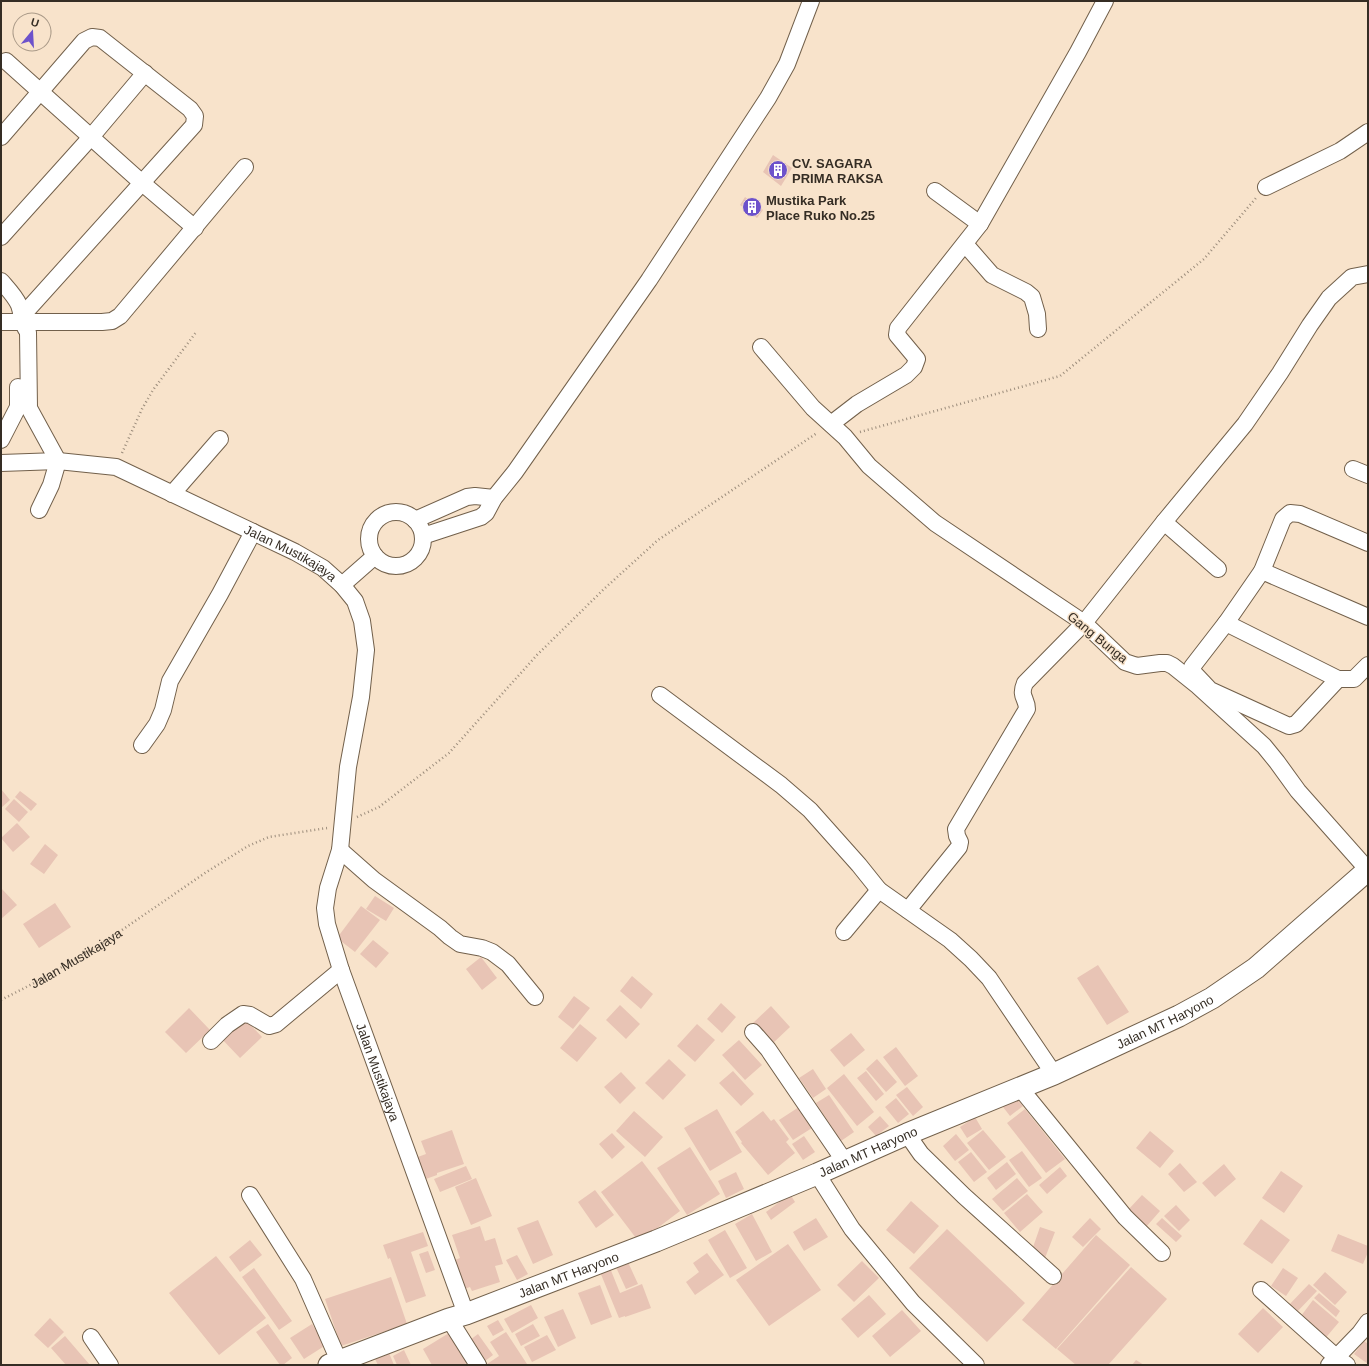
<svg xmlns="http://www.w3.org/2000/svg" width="1369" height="1366" viewBox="0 0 1369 1366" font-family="Helvetica,sans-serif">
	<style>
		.building { fill: #e8c4b5 }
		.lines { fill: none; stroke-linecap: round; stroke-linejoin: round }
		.minor-casing { stroke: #72604b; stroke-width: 18 }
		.major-casing { stroke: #72604b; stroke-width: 23 }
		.path { stroke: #9c8d7c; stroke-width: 2.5; stroke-dasharray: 1 3; stroke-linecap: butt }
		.minor { stroke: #fff; stroke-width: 16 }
		.major { stroke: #fff; stroke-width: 21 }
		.labels { text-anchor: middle; stroke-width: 3; stroke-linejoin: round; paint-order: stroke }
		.poi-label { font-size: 13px; font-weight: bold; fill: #352d24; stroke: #f8e3cb; text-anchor: start }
		.street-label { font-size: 13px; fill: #352d24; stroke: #f8e3cb }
	</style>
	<rect width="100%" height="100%" fill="#f8e3cb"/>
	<path class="building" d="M773,155L792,168L781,186L763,172Z
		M745,197L763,210L757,218L740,205Z
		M1,789L10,800L1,808Z
		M20,791L37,804L31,811L15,797Z
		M14,799L28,812L19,822L5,809Z
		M17,823L30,837L13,852L1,838Z
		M45,844L58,855L44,874L30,864Z
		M1,888L17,905L1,919Z
		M375,896L394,908L386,921L366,909Z
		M55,903L71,927L39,948L23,924Z
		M361,906L380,920L355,952L337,938Z
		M373,940L389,953L376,968L360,954Z
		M481,957L497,978L482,990L466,969Z
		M1098,965L1129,1012L1107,1025L1077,978Z
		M632,976L653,994L641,1009L620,991Z
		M574,996L590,1008L573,1029L558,1017Z
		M721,1003L736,1017L722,1033L707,1019Z
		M620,1005L640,1024L626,1039L606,1020Z
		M771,1006L790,1027L772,1044L753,1023Z
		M189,1008L210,1030L186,1053L165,1032Z
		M241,1015L262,1037L240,1058L219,1036Z
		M580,1024L597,1038L577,1062L560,1048Z
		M697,1024L715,1040L695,1062L677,1046Z
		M851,1033L865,1050L844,1067L830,1050Z
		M739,1040L762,1065L745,1080L722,1055Z
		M896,1047L918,1076L905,1086L883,1057Z
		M669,1059L686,1075L663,1100L645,1083Z
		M877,1059L897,1082L886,1092L866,1069Z
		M813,1069L826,1089L813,1098L799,1078Z
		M733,1071L754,1094L741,1106L719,1083Z
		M866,1071L884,1094L876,1101L857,1078Z
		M621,1072L636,1088L620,1104L604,1087Z
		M844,1074L874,1112L857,1126L827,1088Z
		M907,1087L923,1107L913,1116L896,1095Z
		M829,1095L854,1132L841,1141L816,1103Z
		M1015,1097L1023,1106L1010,1116L1003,1107Z
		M896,1098L909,1114L898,1123L885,1107Z
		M799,1107L812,1128L793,1140L779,1120Z
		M717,1109L742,1152L710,1171L684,1128Z
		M1025,1109L1065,1159L1046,1173L1007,1123Z
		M634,1111L663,1137L645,1157L616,1131Z
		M763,1111L771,1121L774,1119L789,1139L786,1142L795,1153L768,1175L741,1143L742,1142L735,1132Z
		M880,1116L889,1126L876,1136L868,1127Z
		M975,1117L982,1129L967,1138L960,1127Z
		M452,1130L464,1164L437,1173V1175L423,1180L415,1158L426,1154L421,1141Z
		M983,1130L1006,1157L989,1170L967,1143Z
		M1150,1131L1174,1151L1160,1168L1136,1148Z
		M612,1133L625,1147L612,1159L599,1144Z
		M956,1134L969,1150L955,1161L943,1146Z
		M804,1136L815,1152L803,1160L792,1144Z
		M690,1147L720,1194L687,1215L657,1168Z
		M1022,1151L1042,1178L1029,1187L1009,1160Z
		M971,1152L987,1172L974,1182L958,1162Z
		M642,1161L680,1211L639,1242L601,1192Z
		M1007,1162L1016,1174L996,1190L987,1178Z
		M1180,1163L1197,1182L1184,1192L1168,1174Z
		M1224,1164L1236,1179L1215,1197L1202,1183Z
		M466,1166L472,1179L440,1192L434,1179Z
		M1060,1167L1067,1176L1047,1194L1039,1185Z
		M1281,1171L1303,1186L1284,1213L1262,1198Z
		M736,1172L744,1189L726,1198L718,1181Z
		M476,1178L492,1216L471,1225L455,1187Z
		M1017,1178L1028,1191L1003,1211L992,1199Z
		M595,1190L614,1215L596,1228L578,1202Z
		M790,1194L795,1202L771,1220L766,1212Z
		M1027,1194L1043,1212L1020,1232L1004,1213Z
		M1142,1195L1160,1211L1146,1227L1128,1210Z
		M911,1201L939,1226L914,1254L886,1230Z
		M1176,1205L1190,1220L1179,1231L1164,1216Z
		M752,1214L772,1252L756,1261L735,1224Z
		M816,1218L828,1237L804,1251L793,1232Z
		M1090,1218L1101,1229L1083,1247L1072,1237Z
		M1162,1218L1182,1236L1176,1242L1156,1224Z
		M1261,1219L1290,1240L1272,1264L1243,1244Z
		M538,1220L553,1255L533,1264L517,1228Z
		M480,1226L485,1241L495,1238L503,1264L495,1266L500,1282L472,1291L470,1287L464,1289L455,1260L460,1258L452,1235Z
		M1040,1227L1055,1232L1045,1258L1031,1253Z
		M947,1229L1025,1303L987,1342L909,1268Z
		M725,1230L747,1268L730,1278L708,1240Z
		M423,1232L428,1246L411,1252L426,1296L406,1303L390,1258L388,1259L383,1245Z
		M1338,1234L1368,1246V1252L1363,1264L1331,1251Z
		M1096,1235L1130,1265L1056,1349L1022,1320Z
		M250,1240L262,1255L240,1272L229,1257Z
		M788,1244L821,1290L769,1326L736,1280Z
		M428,1251L435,1270L426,1273L419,1254Z
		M707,1253L724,1275L695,1295L686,1282L699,1272L693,1263Z
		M517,1255L528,1274L517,1280L506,1260Z
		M216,1256L266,1318L219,1355L169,1293Z
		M627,1260L638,1284L626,1289L615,1265Z
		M862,1261L879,1278L854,1302L837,1285Z
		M1131,1267L1167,1299L1108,1365H1076L1057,1349Z
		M254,1268L292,1321L279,1330L242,1277Z
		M610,1268L620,1293L642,1284L651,1308L625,1317V1316L619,1318L600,1272Z
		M1283,1268L1298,1278L1286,1296L1271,1286Z
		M1325,1272L1347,1292L1335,1305L1313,1285Z
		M391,1277L407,1324L341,1346L325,1299Z
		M1309,1284L1317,1291L1295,1314L1287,1307Z
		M600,1285L612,1317L591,1325L578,1293Z
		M1319,1293L1340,1311L1336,1317L1314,1298Z
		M869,1295L886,1314L858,1338L841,1319Z
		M1313,1300L1339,1322L1323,1341L1298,1320Z
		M531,1305L538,1318L512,1333L504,1319Z
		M1263,1308L1283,1327L1258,1353L1238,1334Z
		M563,1309L576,1338L558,1347L544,1317Z
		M902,1310L921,1331L890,1357L872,1336Z
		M50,1318L64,1332L48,1348L34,1335Z
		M498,1320L504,1330L493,1336L487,1326Z
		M268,1324L292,1358L283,1365H280L256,1332Z
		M312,1324L326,1345L304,1359L290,1338Z
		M533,1324L540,1336L521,1346L515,1334Z
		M506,1332L527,1364L525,1365H488L487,1364L499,1356L490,1342Z
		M449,1333L467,1363L463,1365H432L423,1349Z
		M478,1334L493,1355L481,1364L466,1343Z
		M547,1335L556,1350L532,1362L524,1347Z
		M65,1336L90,1365H66L51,1348Z
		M1364,1341L1368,1344V1364L1354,1354Z
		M404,1350L411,1365H397L393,1356Z
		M389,1353L394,1365H378L375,1359Z
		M1136,1360L1144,1365H1132Z"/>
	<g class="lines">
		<defs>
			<g id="minor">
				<path d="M6,61L141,182L195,228"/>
				<path d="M1,137L84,41L92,37L100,38L190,109L195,116L194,125L21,317"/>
				<path d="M1266,187L1340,151L1368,132"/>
				<path d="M935,191L980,224"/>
				<path d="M1,237L91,137L145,73"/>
				<path d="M965,244L992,275L1026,292L1032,297L1037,314L1038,329"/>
				<path d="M1,281C7,288 15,296 19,305C23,316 20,321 28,332L29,408L58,461L51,485L39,510"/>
				<path d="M1,322H102L112,321L120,316L245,167"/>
				<path d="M761,347L813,408L845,437L869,466L935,523L1084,623L1125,662L1137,666L1160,663H1167L1173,666L1198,686L1264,746L1277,762L1298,791L1368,870"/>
				<path d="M831,424L857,404L906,375L914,367L917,359L897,335L898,328L980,224L1078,52L1105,1"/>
				<path d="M1,440L18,407V387"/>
				<path id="s2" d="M1,463L58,461L116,467L295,552L323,568L342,585L355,601L362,621L366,650L361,697L348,767L340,850L328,888L325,908L327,924L341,970L466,1314"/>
				<path d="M1353,469L1368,475"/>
				<path d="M172,494L220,439"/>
				<circle cx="396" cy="539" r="27"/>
				<path d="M415,520L467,497L475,496L494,498"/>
				<path d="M1164,522L1218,569"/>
				<path d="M423,536L481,517L486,513L494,498L515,472L649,280L768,98L787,64L811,1"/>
				<path d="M1262,571L1368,617"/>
				<path d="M342,585L375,556"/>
				<path d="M1226,623L1338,679H1354L1368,665"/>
				<path d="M1338,679L1296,724L1289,726L1210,690L1193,672L1192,667L1226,623L1262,571L1283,519L1290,513L1300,514L1368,543"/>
				<path d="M660,695L781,785L810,810L859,865L879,890L950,940L971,959L989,978L1054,1074"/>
				<path d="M142,745L157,724L163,710L170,681L220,594L253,532"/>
				<path d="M340,850L374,880L440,928L450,937L460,944L482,948L492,952L508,964L535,997"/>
				<path d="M908,910L959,847L960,842L957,836L956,829L1027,709C1027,698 1019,697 1025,683L1084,623L1164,522L1245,424L1280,373L1310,325L1329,298L1352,277L1368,274"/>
				<path d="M844,932L879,890"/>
				<path d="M753,1032L768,1049L845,1162"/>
				<path d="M211,1041L227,1025L243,1014L250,1015L269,1026L276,1024L341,970"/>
				<path d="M1020,1088L1125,1217L1162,1253"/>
				<path d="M907,1134L921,1154L964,1196L1053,1276"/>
				<path d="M817,1174L852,1229L913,1303L976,1365"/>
				<path d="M250,1195L303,1279L339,1361"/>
				<path d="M1261,1290L1336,1357L1347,1365"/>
				<path d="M449,1319L478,1365"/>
				<path d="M91,1337L110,1365"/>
				<path d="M1329,1365L1360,1333L1368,1322"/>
			</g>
			<g id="major">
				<path id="s3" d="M329,1365L449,1319L466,1314L656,1241L817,1174L907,1134L1054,1074L1179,1016L1212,998L1256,968L1368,870"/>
			</g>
		</defs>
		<use href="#minor" class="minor-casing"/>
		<use href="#major" class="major-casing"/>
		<g class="path">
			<path d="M860,432L1060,376L1204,259L1256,198"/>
			<path d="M122,453L142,409L153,390L197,331"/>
			<path d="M357,817L379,807L449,753L537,655L604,589L658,540L817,433"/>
			<path id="s1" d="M1,1000L40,980L103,943L205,873L248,846L269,837L327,828"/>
		</g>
		<use href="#minor" class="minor"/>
		<use href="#major" class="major"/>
	</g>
	<defs>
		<symbol id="building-disc" viewBox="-11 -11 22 22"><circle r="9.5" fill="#6d52cb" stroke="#f8e3cb"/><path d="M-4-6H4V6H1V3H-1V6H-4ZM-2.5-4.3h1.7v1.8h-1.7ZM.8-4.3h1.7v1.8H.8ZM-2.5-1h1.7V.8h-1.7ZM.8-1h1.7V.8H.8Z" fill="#fff"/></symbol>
	</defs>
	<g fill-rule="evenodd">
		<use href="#building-disc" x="767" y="159" width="22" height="22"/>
		<use href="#building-disc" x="741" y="196" width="22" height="22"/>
	</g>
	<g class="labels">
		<g class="poi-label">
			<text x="792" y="168">CV. SAGARA<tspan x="792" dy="15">PRIMA RAKSA</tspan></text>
			<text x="766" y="205">Mustika Park<tspan x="766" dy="15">Place Ruko No.25</tspan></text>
		</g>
		<g class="street-label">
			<text dy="5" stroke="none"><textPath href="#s2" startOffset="310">Jalan Mustikajaya</textPath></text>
			<text transform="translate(1098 637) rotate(39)" y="5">Gang Bunga</text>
			<text dy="5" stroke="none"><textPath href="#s1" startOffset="86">Jalan Mustikajaya</textPath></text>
			<text dy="5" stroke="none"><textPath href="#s3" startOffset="904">Jalan MT Haryono</textPath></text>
			<text dy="5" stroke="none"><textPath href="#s2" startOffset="877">Jalan Mustikajaya</textPath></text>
			<text dy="5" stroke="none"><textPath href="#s3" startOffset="580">Jalan MT Haryono</textPath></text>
			<text dy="5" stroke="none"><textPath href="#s3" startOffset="256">Jalan MT Haryono</textPath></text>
		</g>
	</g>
	<rect width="1369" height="1366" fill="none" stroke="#352d24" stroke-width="4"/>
	<g transform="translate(32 32) rotate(18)"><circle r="19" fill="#f8e3cb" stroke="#aa9a88"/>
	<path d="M0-3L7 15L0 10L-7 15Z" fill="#6d52cb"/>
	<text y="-6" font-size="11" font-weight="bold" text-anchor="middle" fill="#352d24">U</text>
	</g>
</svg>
